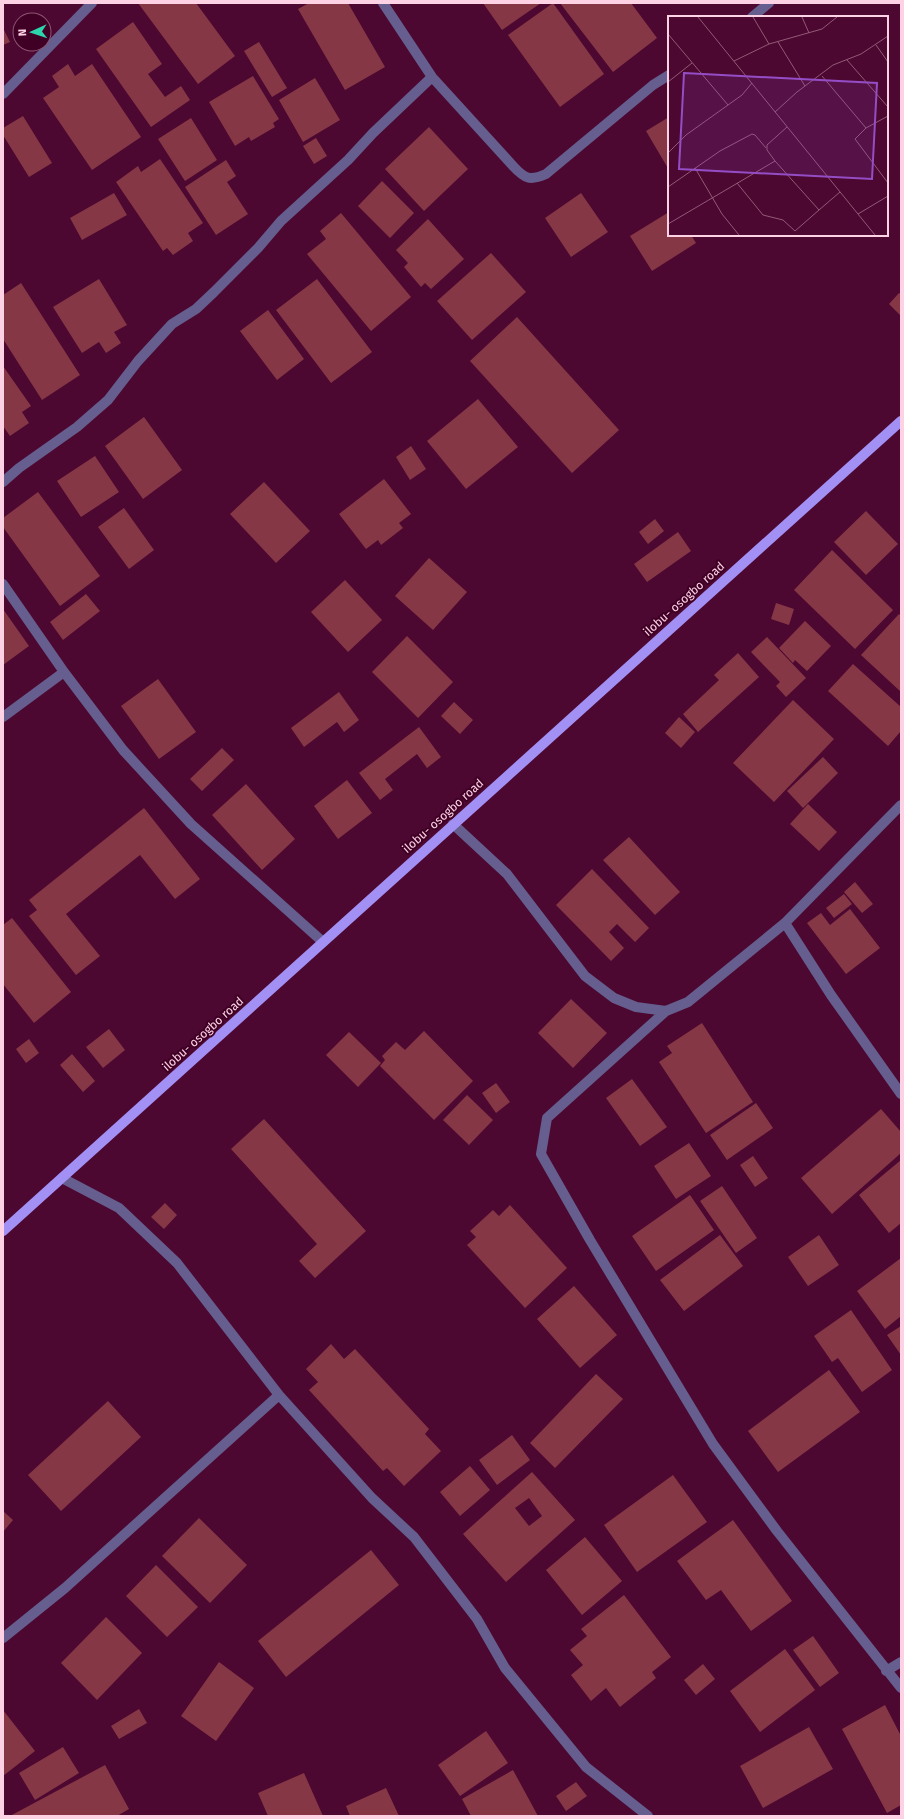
<svg xmlns="http://www.w3.org/2000/svg" width="904" height="1819" viewBox="0 0 904 1819" font-family="'Fira Sans',sans-serif">
	<style>
		.building { fill: #863746; fill-rule: evenodd }
		.lines { fill: none; stroke-linecap: round; stroke-linejoin: round }
		.minor { stroke: #665e8e; stroke-width: 10 }
		.major { stroke: #a390f4; stroke-width: 10 }
		.labels { text-anchor: middle; stroke-width: 4; stroke-linejoin: round; paint-order: stroke }
		.street-label { font-size: 12px; fill: #fdd2e4; stroke: #400026 }
		.inset-road { fill: none; stroke: #935978; stroke-width: 1 }
		.view { fill: #954dc6; fill-opacity: 0.15; stroke: #954dc6; stroke-width: 2 }
		.inset-edge { fill: none; stroke: #fdd2e4; stroke-width: 2 }
	</style>
	<rect width="100%" height="100%" fill="#4c0830"/>
	<path class="building" d="M138,3H196L235,56L198,84Z
		M309,3H348L385,67L345,90L298,9Z
		M483,3H541L502,30Z
		M553,3L604,74L560,107L508,35Z
		M560,3H631L657,38L613,72Z
		M133,22L162,64L148,74L165,97L181,86L190,100L151,127L96,49Z
		M3,28L10,42L3,45Z
		M259,42L287,88L272,97L244,51Z
		M68,64L75,76L92,64L141,137L92,170L43,98L59,87L52,76Z
		M253,76L279,119L273,123L275,127L251,141L249,137L235,146L209,102Z
		M315,78L340,120L303,142L279,100Z
		M23,116L52,163L29,177L3,135V128Z
		M669,117V170L646,131Z
		M191,118L217,160L185,181L158,139Z
		M429,127L468,169L424,211L385,169Z
		M316,138L327,156L314,164L303,146Z
		M160,159L203,223L188,233L193,241L173,255L167,248L163,251L116,182L138,166L141,172Z
		M226,160L236,176L227,182L248,214L216,235L185,187Z
		M382,181L414,213L390,238L358,206Z
		M114,193L127,215L82,240L70,218Z
		M581,193L608,232L571,257L545,218Z
		M669,212V235H691L696,243L652,271L630,236Z
		M341,213L411,297L371,331L307,254L326,239L320,231Z
		M428,219L464,259L431,289L425,283L421,287L404,267L408,263L396,250Z
		M491,253L526,292L472,340L437,301Z
		M99,279L127,325L114,332L121,343L106,353L99,342L82,353L53,307Z
		M317,279L372,352L331,383L276,310Z
		M21,283L80,375L42,400L3,339V295Z
		M899,293L901,294V316L889,304Z
		M268,310L304,359L277,380L240,331Z
		M517,317L619,430L572,473L470,361Z
		M3,366L31,406L22,412L29,423L10,436L3,426Z
		M478,399L518,447L466,489L427,441Z
		M144,417L182,470L143,499L105,446Z
		M411,446L426,469L410,480L396,457Z
		M95,456L119,492L81,517L57,481Z
		M384,479L411,514L399,523L403,528L381,545L378,540L366,549L339,514Z
		M264,482L310,531L276,563L230,514Z
		M38,492L100,576L60,606L3,527V518Z
		M124,508L154,550L129,569L98,527Z
		M866,511L898,544L866,575L834,542Z
		M655,519L664,531L648,544L639,532Z
		M678,532L691,551L647,582L634,564Z
		M832,550L893,610L855,649L794,590Z
		M429,558L467,592L433,630L395,596Z
		M345,580L382,620L348,652L311,612Z
		M86,594L100,611L63,640L50,622Z
		M776,603L794,609L789,625L771,619Z
		M3,609L29,646L3,665Z
		M899,614L901,616V692L861,655Z
		M805,621L831,646L807,671L795,660L793,663L779,648Z
		M407,636L453,682L418,718L372,672Z
		M767,637L806,678L786,697L776,686L780,682L751,652Z
		M738,653L759,677L698,732L683,714L719,680L714,675Z
		M853,664L901,707V731L888,746L828,691Z
		M158,679L196,732L159,759L121,706Z
		M339,692L359,720L344,732L337,722L304,747L291,728Z
		M793,700L834,739L774,802L733,763Z
		M454,702L473,720L460,734L441,716Z
		M679,717L695,732L681,748L665,733Z
		M419,727L441,757L427,768L417,754L385,779L393,790L380,800L359,773Z
		M222,748L234,760L202,791L190,779Z
		M823,757L838,773L803,808L787,791Z
		M347,780L372,813L338,839L314,806Z
		M246,784L295,839L262,870L212,815Z
		M808,804L837,832L819,851L790,824Z
		M144,808L200,879L175,899L140,855L66,914L100,956L76,975L29,916L37,910L29,900Z
		M629,837L680,892L655,915L603,860Z
		M592,869L649,928L635,942L617,924L609,932L624,948L611,961L556,905Z
		M855,882L873,904L862,913L844,892Z
		M844,894L852,904L834,918L826,908Z
		M850,909L880,948L846,974L807,923L821,913L830,925Z
		M12,918L71,992L34,1023L3,984V925Z
		M571,999L607,1033L573,1068L538,1033Z
		M702,1023L753,1102L706,1133L659,1062L672,1053L667,1046Z
		M109,1029L125,1050L103,1068L86,1047Z
		M424,1031L473,1081L434,1120L380,1066L385,1060L382,1056L396,1042L405,1050Z
		M349,1032L381,1063L358,1087L326,1055Z
		M29,1039L39,1053L26,1063L16,1049Z
		M72,1054L95,1081L83,1092L60,1065Z
		M632,1079L667,1127L640,1146L606,1098Z
		M496,1083L510,1102L496,1113L482,1093Z
		M467,1095L493,1120L469,1145L443,1120Z
		M756,1103L773,1128L727,1160L710,1135Z
		M881,1109L901,1132V1153L832,1214L801,1178Z
		M264,1119L366,1231L315,1278L299,1261L317,1244L231,1149Z
		M689,1143L711,1176L676,1199L654,1166Z
		M753,1156L768,1178L755,1187L740,1165Z
		M901,1160V1223L889,1233L859,1195Z
		M722,1186L757,1238L736,1253L700,1201Z
		M690,1195L714,1230L656,1271L632,1236Z
		M165,1203L177,1215L164,1229L151,1217Z
		M510,1205L567,1268L525,1308L467,1245L476,1237L470,1231L493,1210L499,1216Z
		M720,1235L743,1266L684,1311L660,1280Z
		M819,1235L839,1265L808,1286L788,1257Z
		M901,1258V1316L885,1329L857,1291Z
		M574,1286L617,1335L580,1368L537,1319Z
		M851,1310L892,1370L862,1392L838,1358L832,1362L814,1336Z
		M901,1326V1355L887,1335Z
		M331,1344L344,1359L355,1349L429,1429L425,1434L441,1451L404,1486L387,1468L383,1471L309,1390L318,1382L306,1369Z
		M829,1370L860,1412L778,1472L748,1431Z
		M596,1374L623,1399L555,1468L530,1443Z
		M108,1401L141,1437L61,1511L28,1475Z
		M512,1435L530,1460L497,1485L479,1460Z
		M470,1466L490,1490L460,1516L440,1492Z
		M532,1472L575,1520L506,1582L463,1534ZM529,1498L542,1516L529,1526L515,1508Z
		M673,1475L707,1522L637,1572L604,1525Z
		M3,1511L13,1520L3,1532Z
		M199,1518L247,1565L210,1603L162,1556Z
		M733,1520L792,1601L751,1631L721,1590L706,1600L677,1561Z
		M585,1537L622,1581L582,1615L546,1570Z
		M371,1550L399,1585L286,1677L258,1641Z
		M156,1565L198,1607L167,1637L126,1596Z
		M624,1595L671,1657L652,1672L656,1678L620,1707L606,1688L591,1701L571,1675L583,1665L570,1650L587,1636L581,1629Z
		M106,1617L142,1653L97,1700L61,1663Z
		M813,1636L839,1673L820,1687L793,1650Z
		M785,1649L815,1690L760,1732L730,1691Z
		M219,1662L254,1688L216,1741L181,1716Z
		M703,1664L715,1679L696,1695L684,1680Z
		M885,1705L901,1736V1805L887,1813L842,1729Z
		M139,1709L147,1723L119,1739L111,1726Z
		M3,1710L35,1751L3,1776Z
		M809,1727L833,1769L763,1808L740,1766Z
		M486,1731L508,1763L460,1796L438,1765Z
		M63,1747L79,1773L35,1800L19,1773Z
		M105,1765L129,1809L117,1816H10Z
		M513,1770L538,1816H471L462,1799Z
		M304,1773L323,1816H268L258,1793Z
		M576,1782L587,1796L566,1811L556,1796Z
		M386,1788L399,1816H350L346,1806Z"/>
	<g class="lines">
		<path class="minor" d="M383,3L432,77L513,166C525,179 530,181 546,174L653,85L669,75
			M752,17L769,3
			M3,94L92,3
			M3,482L19,468L77,427L108,400L138,361L172,324L196,309L214,292L258,248L281,221L348,160L373,133L432,77
			M3,584L64,672L123,750L191,824L323,942
			M3,717L64,672
			M453,824L507,874L585,976L614,998L636,1007L666,1011L688,1002L785,923L901,805
			M785,923L831,995L901,1094
			M666,1011L547,1118L541,1154L590,1240L713,1444L777,1531L901,1688
			M62,1178L119,1208L177,1263L279,1395L372,1498L414,1537L477,1619L505,1668L586,1767L648,1816
			M3,1638L65,1588L279,1395
			M886,1671L901,1662"/>
		<path class="major" d="M3,1231L901,421"/>
	</g>
	<g class="labels">
		<g class="street-label">
			<text transform="translate(684 599) rotate(-42)" y="4">ilobu- osogbo road</text>
			<text transform="translate(443 816) rotate(-42)" y="4">ilobu- osogbo road</text>
			<text transform="translate(203 1034) rotate(-42)" y="4">ilobu- osogbo road</text>
		</g>
	</g>
	<g transform="translate(668 16)">
		<rect width="220" height="220" fill="#4c0830"/>
		<path class="inset-road" d="M30,1L207,219M85,1L101,28M134,1L141,17M0,18L60,89M110,26L137,70M208,29L220,46M179,44L220,91M66,45L101,28L154,13L169,1M154,60L198,112M0,66L24,47M107,96L129,76L165,49L193,38L220,20M220,100L198,112L187,123L220,167M119,111L99,129V134L107,145L151,194L172,176M0,137L18,119L74,79L84,67M27,152L54,198L71,219M69,167L95,199L115,204L127,215L151,194M0,171L52,135L84,118L87,119L98,132M190,198L220,180M0,208L107,145"/>
		<path class="view" d="M16,57L209,67L204,163L11,153Z"/>
		<rect width="220" height="220" class="inset-edge"/>
	</g>
	<rect width="904" height="1819" fill="none" stroke="#fdd2e4" stroke-width="8"/>
	<g transform="translate(32 32) rotate(267)"><circle r="19" fill="#400026" stroke="#8c5472"/>
	<path d="M0-3L7 15L0 10L-7 15Z" fill="#2cd5ab"/>
	<text y="-6" font-size="11" font-weight="bold" text-anchor="middle" fill="#fdd2e4">N</text>
	</g>
</svg>
